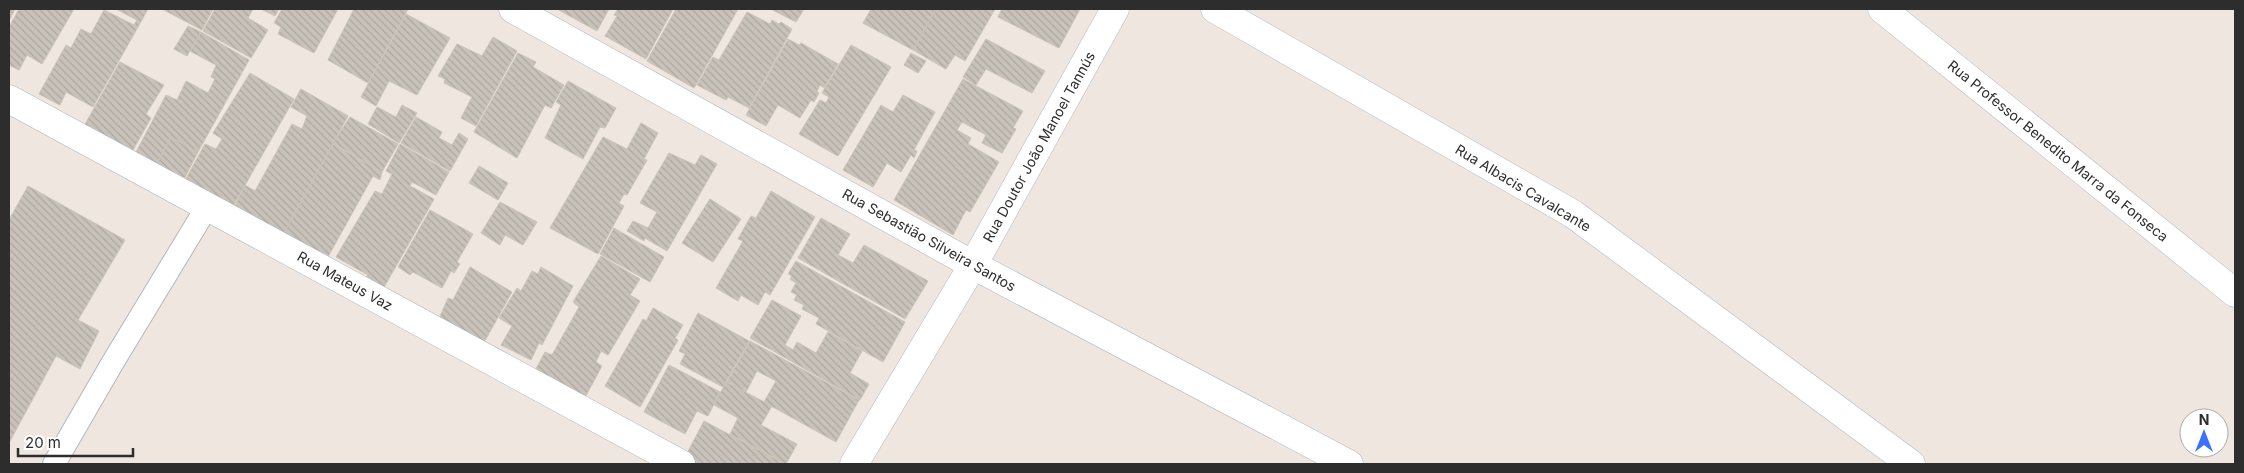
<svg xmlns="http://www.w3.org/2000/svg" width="2244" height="473" viewBox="0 0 2244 473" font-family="Inter,sans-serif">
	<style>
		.building { fill: url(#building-back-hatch); stroke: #cbc3b8 }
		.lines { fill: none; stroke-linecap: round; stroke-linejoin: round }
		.lane-casing { stroke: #b3b7c1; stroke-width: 24 }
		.street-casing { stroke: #b3b7c1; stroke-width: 29 }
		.lane { stroke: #fff; stroke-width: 22 }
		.street { stroke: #fff; stroke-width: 28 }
		.labels { text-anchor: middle; stroke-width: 5; stroke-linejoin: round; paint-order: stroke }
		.street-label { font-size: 14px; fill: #2d2d2d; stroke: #fff }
	</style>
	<defs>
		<pattern id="building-back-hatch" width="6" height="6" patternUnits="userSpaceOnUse" patternTransform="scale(1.25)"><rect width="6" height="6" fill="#c8c2ba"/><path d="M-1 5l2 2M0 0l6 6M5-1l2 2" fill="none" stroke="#aca7a0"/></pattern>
	</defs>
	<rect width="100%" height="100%" fill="#efe7df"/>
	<path class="building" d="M9,9H15L9,21Z
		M19,9H74L42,64L27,55L19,70L9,65V27Z
		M116,9H148L93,107L66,92L60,105L39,94L66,45L71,48L81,29L91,34L104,10L134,25L137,20Z
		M162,9H213L202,30Z
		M215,9H253L248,18L268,30L251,58L203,31Z
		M261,9H279L275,16Z
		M282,9H338L314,53L278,34L281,27L274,23Z
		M354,9H408L368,83L328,60Z
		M557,9H609L597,31Z
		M618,9H673L646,59L605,36L617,16L614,15Z
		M676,9H738L694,88L647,61Z
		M771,9H804L796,22Z
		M871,9H936L913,50L863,23Z
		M936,9H995L965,61L955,55L946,69L913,50Z
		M1002,9H1080L1059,48L998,17Z
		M747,12L770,24L772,20L779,24L781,22L792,29L749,108L728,97L726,100L697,85L713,57L719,60Z
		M406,14L450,38L417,95L389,81L376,106L361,97Z
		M188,26L201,32L187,56L174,49Z
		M201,32L249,60L198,152L171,137L155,167L134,156L166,95L177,100L186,81L208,93L215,79L211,77L216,65L190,51Z
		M493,37L517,51L476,126L461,118L472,97L444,83L445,79L438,76L457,44L482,56Z
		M788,39L799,45L801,43L838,64L824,88L820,85L817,91L819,93L814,102L811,100L800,118L778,105L766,126L746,115Z
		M986,39L1045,71L1032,93L986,69L976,85L963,77Z
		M851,45L891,67L838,156L799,134L820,100L826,103L829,97L822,93Z
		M518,53L536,62L533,67L564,85L551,108L545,105L517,158L474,132Z
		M911,53L926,61L918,73L904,65Z
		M120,62L164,85L146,114L151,118L133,150L84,126Z
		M250,73L294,99L231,210L183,184L205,144L216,149L222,139L213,133Z
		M963,79L1023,111L1013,128L1016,129L1002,153L982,143L986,135L962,122L957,130L971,138L968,144L999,162L970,212L966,210L953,235L894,200Z
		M568,81L616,108L605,128L600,127L583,159L545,138L561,105L556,102Z
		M301,89L348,116L281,238L233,210L245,185L255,191L292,124L302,129L307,116L291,107Z
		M903,95L935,112L914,150L917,151L914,158L911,155L901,172L887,163L873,187L843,170L881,105L893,112Z
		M402,105L417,113L399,143L368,124L377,107L396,117Z
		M350,117L398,144L382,172L333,143Z
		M416,117L442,132L439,138L452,145L459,133L468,139L450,171L401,143Z
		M641,123L658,133L644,159L647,160L627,195L624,194L619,203L624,206L598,254L550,228L603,137L627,149Z
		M171,137L198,152L182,183L155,167Z
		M333,144L382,172L380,180L373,176L324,264L281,238Z
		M400,144L449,172L436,195L412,182L410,186L434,199L382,291L364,281L368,275L336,257L375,191L382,194L392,174L386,171Z
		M669,153L695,165L701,155L717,164L667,251L645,238L644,241L627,231L633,221L648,228L657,212L640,203Z
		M479,166L508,183L498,200L469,183Z
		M28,186L125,240L78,320L99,331L80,369L56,356L9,443V220Z
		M771,191L815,217L770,295L765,292L758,305L741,295L738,301L716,288L743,241L738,239L751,216L756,218Z
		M710,199L741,219L713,262L682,243Z
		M500,202L537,222L523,245L505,235L500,245L481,233Z
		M430,210L473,234L457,262L460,264L454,273L451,271L442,288L413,272L410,275L398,267Z
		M821,218L850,234L838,255L853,263L864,245L928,281L905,319L798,258Z
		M614,228L664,257L650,282L600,254Z
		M601,256L640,279L630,295L640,301L608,355L601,351L596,362L602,366L582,403L532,376L545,352L552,355L579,307L573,302Z
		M796,261L905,322L883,362L816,324L819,318L802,309L804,305L794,300L797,295L791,292L796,283L790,279L792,276L788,274Z
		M470,267L512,292L482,346L438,321L448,298L453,300Z
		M541,267L573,286L542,345L539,343L531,360L501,345L512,326L499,318L517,288L521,291L532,271L538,274Z
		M772,300L801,316L785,345L793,350L797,342L816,353L828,332L862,351L850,373L869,384L860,400L750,338Z
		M653,308L683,325L675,338L678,340L640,407L605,386L643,319L646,321Z
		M698,313L749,341L723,387L680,364L685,354L679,351Z
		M750,341L859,400L836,442L764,402L776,381L757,371L746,392L727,382Z
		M669,365L720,392L708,416L697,411L685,434L644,412Z
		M726,382L772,406L761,425L797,444L786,464L730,434L738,418L714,405Z
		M704,421L785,464H689L683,461Z"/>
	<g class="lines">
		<defs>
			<path id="lane" d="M54,464L113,362L207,207"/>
			<path id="street" d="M513,9L973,265L1349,464
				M1215,9L1573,214L1911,464
				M1882,9L2235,293
				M9,99L681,464
				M854,464L973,265L1115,9"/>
		</defs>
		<use href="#lane" class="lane-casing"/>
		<use href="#street" class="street-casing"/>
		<use href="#lane" class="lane"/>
		<use href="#street" class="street"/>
	</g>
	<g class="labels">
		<g class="street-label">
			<text transform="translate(1039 147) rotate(-61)" y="5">Rua Doutor João Manoel Tannús</text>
			<text transform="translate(2058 151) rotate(39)" y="5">Rua Professor Benedito Marra da Fonseca</text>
			<text transform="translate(1523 188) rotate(31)" y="5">Rua Albacis Cavalcante</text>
			<text transform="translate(929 240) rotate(29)" y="5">Rua Sebastião Silveira Santos</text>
			<text transform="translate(345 281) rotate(29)" y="5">Rua Mateus Vaz</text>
		</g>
	</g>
	<rect width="2244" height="473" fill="none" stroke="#2d2d2d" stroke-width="20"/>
	<g transform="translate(2204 433)"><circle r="24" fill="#ffffff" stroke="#ababab"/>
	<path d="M0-4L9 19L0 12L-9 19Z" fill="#3c70ff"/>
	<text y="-8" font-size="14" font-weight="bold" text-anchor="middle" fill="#2d2d2d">N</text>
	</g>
	<path d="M18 448v8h115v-8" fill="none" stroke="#2d2d2d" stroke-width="2.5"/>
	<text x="25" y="448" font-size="15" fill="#2d2d2d" stroke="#ffffff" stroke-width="4" paint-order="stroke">20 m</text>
</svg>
